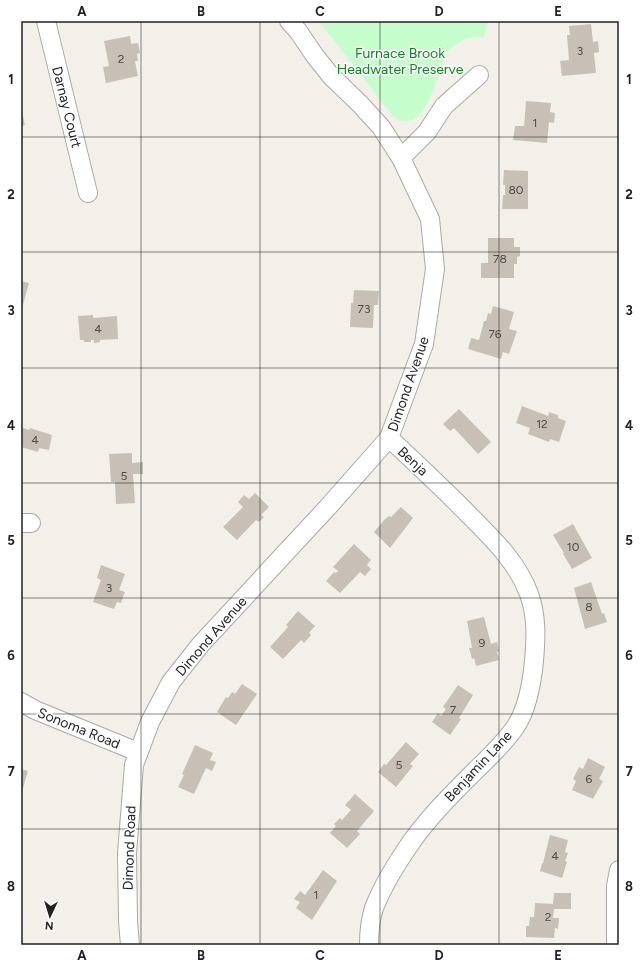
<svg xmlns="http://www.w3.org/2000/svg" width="640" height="966" viewBox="0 0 640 966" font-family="Figtree,sans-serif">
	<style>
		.park { fill: #c5fdcd }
		.building { fill: #c8c0b7 }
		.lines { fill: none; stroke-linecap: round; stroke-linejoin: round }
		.minor-casing { stroke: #a9a9a9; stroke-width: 20 }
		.minor { stroke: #fff; stroke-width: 18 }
		.grid { fill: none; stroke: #222; stroke-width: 1; stroke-opacity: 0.55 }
		.labels { text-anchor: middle; stroke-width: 3; stroke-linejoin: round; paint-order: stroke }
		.number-label { font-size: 12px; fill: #4c4a47 }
		.park-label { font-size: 14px; fill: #058a19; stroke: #fff }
		.street-label { font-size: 14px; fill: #222; stroke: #fff }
		.neatline { fill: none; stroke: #222; stroke-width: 1.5 }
		.grid-label { font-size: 13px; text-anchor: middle; font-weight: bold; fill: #222 }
	</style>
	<rect width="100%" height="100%" fill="#f2f0e8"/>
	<path class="park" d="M319,21H488L484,37L466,38L450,49L445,54C438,74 424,140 393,116Z"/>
	<path class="building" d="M591,24L593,42L598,41L599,52L594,53L596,73L562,76L560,61L569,60L567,35H570L569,26Z
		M130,36L131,44L138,43L140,53L137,54L138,61H135L138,76L106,83L103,67L109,66L104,41Z
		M526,101L551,103L550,112L555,113L554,123L549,122L547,143L513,140L515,126H524Z
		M21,108L25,125L21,126Z
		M504,170L528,171V209H502L503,195H505V185H503Z
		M488,238H514V247H520V256L517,257V264H514V278H481V263H488Z
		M21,281L29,283L21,312Z
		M354,290L379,291L378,305H374L373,328L350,327L351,303H353Z
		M493,306L514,312L509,329L517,331L509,354L503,352L501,359L468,349L471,338L479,340L484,321H486L488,313L491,314Z
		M93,315V318L117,316L118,339L100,340V342L94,343V340H91V342H84V340H80L78,316Z
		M522,406L548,416L549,412L558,415V418L566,421L559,442L550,439L549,442L528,434L530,428L516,423Z
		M459,409L491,442L478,454L454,428L450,431L443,424Z
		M23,428L29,430L30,428L52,435L49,450L39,448L38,452L21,447V434Z
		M132,453V463L143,462V474H133L135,503L116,504L115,482H111L109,454Z
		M255,493L269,507L261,515L264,517L259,522L256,520L237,540L223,527L243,507L238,502L244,495L249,499Z
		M401,507L413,518L390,548L374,532L384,520L389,516L391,517Z
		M573,524L592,558L572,569L563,554L564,553L553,535Z
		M354,544L371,560L367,565L371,569L365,576L360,572L340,593L326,581L334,572L336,573L338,571L333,567Z
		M101,565L125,574L119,590L125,592L121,603L117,602L114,609L93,602L101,580L97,578Z
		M591,582L602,614L604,613L607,622L585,629L574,588Z
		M298,611L315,626L309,633L311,635L304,643L301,640L283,659L270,647L288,627L286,625Z
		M484,617L491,644L497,642L499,651L497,652L499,660L476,666L474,658L472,659L469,648H472L467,621Z
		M242,684L257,694L236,725L217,712L226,697L228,698L232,692L235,694Z
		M458,685L473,695L459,718L461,719L450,735L432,722L438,713L441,716L446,709L443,707Z
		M406,742L419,754L410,764L413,766L396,787L378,772L384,764L386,765Z
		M195,745L213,753L210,760L216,762L212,771L206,768L194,794L178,787L184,775L182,774Z
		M588,758L605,767L599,779L603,781L593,799L572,790L576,781L573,779L579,767L583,769Z
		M21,769L28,771L23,788H21Z
		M355,794L374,811L357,831L360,834L347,848L330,833L336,826L334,824L340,818L342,820L351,810L345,805Z
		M550,835L568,840L565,852L568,853L565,861L567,862L562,878L540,871L542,863H543Z
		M323,870L337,881L312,920L296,908L300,902L294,899L300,891L305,895Z
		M554,893H571V909H554L553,918H559L558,929L555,928L554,938L526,937V926H529L530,917H534L535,903L553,904Z"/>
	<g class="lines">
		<defs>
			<path id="minor" d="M46,21L88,193
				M401,158L427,132L444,106L479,75
				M21,523H31
				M21,702L35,710L138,752
				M130,945L128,921L127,853L134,765L150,722L171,682L201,644L328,507L389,438L424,344L435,269L430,219L401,158L381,127L360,104L331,76L315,56L298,31L289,21
				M369,945C369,933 370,920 374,908C383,885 398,861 412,841C430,816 451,795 472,774C487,759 504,744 516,726C527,709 532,682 534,661C536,638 537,616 529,594C518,564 496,542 474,520C447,492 418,465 389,438
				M616,945V886L619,870"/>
		</defs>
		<use href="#minor" class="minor-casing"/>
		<use href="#minor" class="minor"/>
	</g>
	<path class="grid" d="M141,21V945M260,21V945M380,21V945M499,21V945M21,137H619M21,252H619M21,368H619M21,483H619M21,598H619M21,714H619M21,829H619"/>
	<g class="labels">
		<g class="number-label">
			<text x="580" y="55">3</text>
			<text x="121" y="63">2</text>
			<text x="535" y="127">1</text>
			<text x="516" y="194">80</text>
			<text x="500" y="263">78</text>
			<text x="364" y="313">73</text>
			<text x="98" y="333">4</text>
			<text x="495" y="338">76</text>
			<text x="542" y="428">12</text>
			<text x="35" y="444">4</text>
			<text x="124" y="480">5</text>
			<text x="573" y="551">10</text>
			<text x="109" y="592">3</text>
			<text x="589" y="611">8</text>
			<text x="482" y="647">9</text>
			<text x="453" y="714">7</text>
			<text x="399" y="769">5</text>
			<text x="589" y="783">6</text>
			<text x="555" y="860">4</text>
			<text x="316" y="899">1</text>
			<text x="548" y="921">2</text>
		</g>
		<g class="park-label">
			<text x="400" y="58">Furnace Brook<tspan x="400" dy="16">Headwater Preserve</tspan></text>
		</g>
		<g class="street-label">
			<text transform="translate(67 107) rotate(76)" y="5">Darnay Court</text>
			<text transform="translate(408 384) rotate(-71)" y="5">Dimond Avenue</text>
			<text transform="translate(413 461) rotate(43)" y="5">Benja</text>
			<text transform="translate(211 636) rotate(-49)" y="5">Dimond Avenue</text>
			<text transform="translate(79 728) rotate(22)" y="5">Sonoma Road</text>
			<text transform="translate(478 766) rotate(-47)" y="5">Benjamin Lane</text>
			<text transform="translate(129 848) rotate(-88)" y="5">Dimond Road</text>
		</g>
	</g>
	<rect width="640" height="966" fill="none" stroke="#ffffff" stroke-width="44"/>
	<g transform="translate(50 916) rotate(184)" stroke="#ffffff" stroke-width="3" paint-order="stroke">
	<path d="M0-3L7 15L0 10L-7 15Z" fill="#222222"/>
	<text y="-6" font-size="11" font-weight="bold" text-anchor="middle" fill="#222222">N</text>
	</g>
	<rect x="22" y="22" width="596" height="922" class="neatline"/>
	<g class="grid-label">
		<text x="82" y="16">A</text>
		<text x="201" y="16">B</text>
		<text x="320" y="16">C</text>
		<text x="439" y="16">D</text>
		<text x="558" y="16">E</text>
		<text x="11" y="84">1</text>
		<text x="629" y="84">1</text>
		<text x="11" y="199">2</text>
		<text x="629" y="199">2</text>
		<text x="11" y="315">3</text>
		<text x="629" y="315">3</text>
		<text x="11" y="430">4</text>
		<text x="629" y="430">4</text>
		<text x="11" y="545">5</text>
		<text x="629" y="545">5</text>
		<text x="11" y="660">6</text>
		<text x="629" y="660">6</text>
		<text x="11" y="776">7</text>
		<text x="629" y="776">7</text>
		<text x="11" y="891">8</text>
		<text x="629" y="891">8</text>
		<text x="82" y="960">A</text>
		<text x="201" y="960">B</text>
		<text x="320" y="960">C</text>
		<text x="439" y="960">D</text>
		<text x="558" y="960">E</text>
	</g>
</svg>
